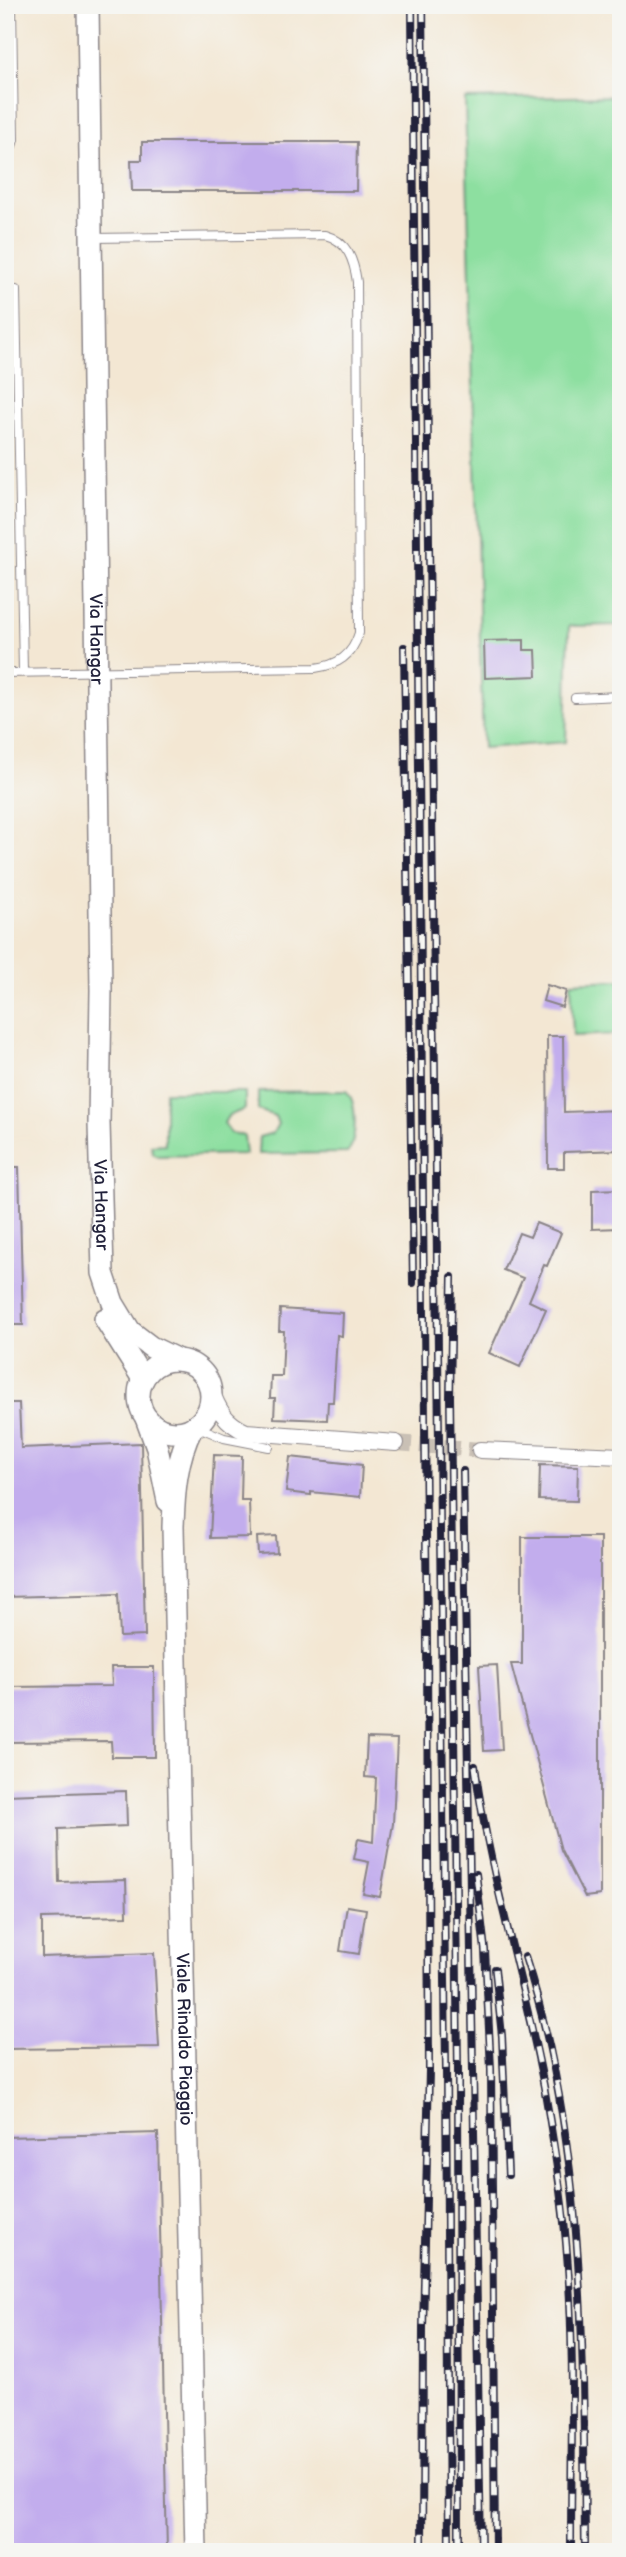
<svg xmlns="http://www.w3.org/2000/svg" width="626" height="2557" viewBox="0 0 626 2557" font-family="'Balsamiq Sans',sans-serif">
	<style>
		.green { fill: #8ddfa0; stroke: #58806e; stroke-width: 2 }
		.building { fill: #c2aded }
		.lines { fill: none; stroke-linecap: round; stroke-linejoin: round }
		.minor-tunnel { stroke: #c9c0b5; stroke-width: 16; stroke-dasharray: 16 8; stroke-linecap: butt }
		.service-casing { stroke: #8a8487; stroke-width: 10 }
		.minor-casing { stroke: #8a8487; stroke-width: 18 }
		.tertiary-casing { stroke: #8a8487; stroke-width: 24 }
		.service { stroke: #fff; stroke-width: 8 }
		.minor { stroke: #fff; stroke-width: 16 }
		.tertiary { stroke: #fff; stroke-width: 21 }
		.rail-casing { stroke: #22223b; stroke-width: 8 }
		.rail { stroke: #f6f6f2; stroke-width: 5; stroke-dasharray: 16; stroke-linecap: butt }
		.labels { text-anchor: middle; stroke-width: 5; stroke-linejoin: round; paint-order: stroke }
		.street-label { font-size: 18px; fill: #22223b; stroke: #f6f6f2 }
	</style>
	<rect width="100%" height="100%" fill="#f6f6f2"/>
	<filter id="ink" filterUnits="userSpaceOnUse"><feTurbulence type="fractalNoise" baseFrequency=".0143" numOctaves="2"/><feDisplacementMap in="SourceGraphic" scale="14" xChannelSelector="R" yChannelSelector="G"/><feConvolveMatrix kernelMatrix="1 2 1 2 8 2 1 2 1" color-interpolation-filters="sRGB"/></filter>
	<filter id="wash" filterUnits="userSpaceOnUse"><feTurbulence type="fractalNoise" baseFrequency=".00686" numOctaves="4" result="noise"/><feDisplacementMap in="SourceGraphic" scale="28" xChannelSelector="R" yChannelSelector="G"/><feGaussianBlur stdDeviation="1.57" result="paint"/><feColorMatrix in="noise" values="0 0 0 0 0 0 0 0 0 0 0 0 0 0 0 0 0 1.4 0 .05"/><feComposite in="paint" operator="in"/></filter>
	<g filter="url(#wash)">
		<rect width="100%" height="100%" fill="#f3e7d3"/>
		<path class="green" d="M621,96V625L569,626L566,742L483,748L465,99Z
			M621,980V1034L573,1036L571,982Z
			M346,1091C358,1101 357,1143 347,1153L258,1154L259,1137L273,1133L278,1124L275,1116L258,1110V1092Z
			M165,1092H245V1109L228,1116L224,1123L231,1133L244,1136L246,1154L158,1156L153,1153L151,1145L165,1144Z"/>
		<g id="blocks">
			<path class="building" d="M142,142H357L356,191H132L131,160H142Z
				M524,640V650H536L537,676L485,678L484,641Z
				M547,985L566,991L562,1007L543,1001Z
				M547,1036H563L564,1112L621,1110V1150L564,1152V1168H548Z
				M5,1167H19L23,1325H5Z
				M621,1189V1228L592,1229V1190Z
				M536,1223L561,1233L547,1266L544,1265L529,1301L546,1309L520,1367L489,1353L523,1278L503,1270L519,1233L530,1237Z
				M280,1309L343,1313L342,1336L337,1335L333,1402H328L327,1420L274,1418L275,1398H270L271,1376H282L284,1331H279Z
				M5,1403H19L21,1448L141,1443L145,1636L120,1637L118,1594L5,1597Z
				M214,1455L242,1456L241,1500H249L250,1537L210,1538Z
				M290,1457L362,1465L360,1497L311,1492V1495L286,1492Z
				M540,1465L578,1466L577,1501L539,1500Z
				M276,1536L277,1553L258,1554L257,1537Z
				M522,1537H600V1895L585,1897L561,1850L511,1664H522Z
				M497,1665L502,1750L484,1751L479,1666Z
				M111,1667H154L155,1757H112L111,1741L5,1742V1687L112,1686Z
				M367,1738L397,1739L393,1824L380,1897L363,1894L369,1862L354,1859L358,1839L373,1842L376,1778L365,1777Z
				M126,1791L127,1826L58,1829L59,1882L126,1880L127,1916L42,1918V1957L154,1953L159,2047L5,2049V1795Z
				M347,1906L366,1909L359,1954L340,1951Z
				M158,2133L167,2552H5V2137Z"/>
		</g>
	</g>
	<g filter="url(#ink)">
		<use href="#blocks" fill-opacity="0" stroke="#8a8487" stroke-width="2"/>
		<g class="lines">
			<path class="minor-tunnel" d="M396,1443L480,1450"/>
			<defs>
				<path id="service" d="M5,157L10,152L14,140L12,5
					M5,290H16L23,672
					M5,673L315,668C338,665 352,656 359,633L357,282C354,261 348,241 325,235L92,238
					M575,698L621,696
					M196,1426L224,1438L269,1447"/>
				<path id="minor" d="M210,1388C218,1409 224,1422 246,1432L396,1443
					M480,1450L621,1456"/>
				<g id="tertiary">
					<path id="s1" d="M88,5L101,990L99,1123L103,1273L113,1303L130,1331L151,1347L178,1360"/>
					<path d="M105,1319L143,1379"/>
					<circle cx="175" cy="1396" r="36"/>
					<path d="M146,1418L157,1448L168,1501"/>
					<path id="s2" d="M192,1428C176,1459 174,1493 173,1527L196,2552"/>
				</g>
			</defs>
			<use href="#service" class="service-casing"/>
			<use href="#minor" class="minor-casing"/>
			<use href="#tertiary" class="tertiary-casing"/>
			<use href="#service" class="service"/>
			<use href="#minor" class="minor"/>
			<use href="#tertiary" class="tertiary"/>
			<defs>
				<path id="rail" d="M412,5L427,1642L429,2070L423,2328L422,2552
					M423,5L446,2069L449,2552
					M404,647L413,1283
					M452,1277L450,1397L458,2069L459,2552
					M463,1471L481,2552
					M475,1766C489,1876 525,1983 545,2092C554,2145 563,2200 567,2254C575,2350 571,2448 571,2545
					M476,1874L485,1950L491,2069L495,2552
					M525,1957C586,2143 583,2350 585,2543
					M495,1969L502,2036L508,2175"/>
			</defs>
			<use href="#rail" class="rail-casing"/>
			<use href="#rail" class="rail"/>
		</g>
	</g>
	<g class="labels">
		<g class="street-label">
			<text dy="6" stroke="none"><textPath href="#s1" startOffset="634">Via Hangar</textPath></text>
			<text dy="6" stroke="none"><textPath href="#s1" startOffset="1200">Via Hangar</textPath></text>
			<text dy="6" stroke="none"><textPath href="#s2" startOffset="614">Viale Rinaldo Piaggio</textPath></text>
		</g>
	</g>
	<rect width="626" height="2557" fill="none" stroke="#f6f6f2" stroke-width="28"/>
</svg>
